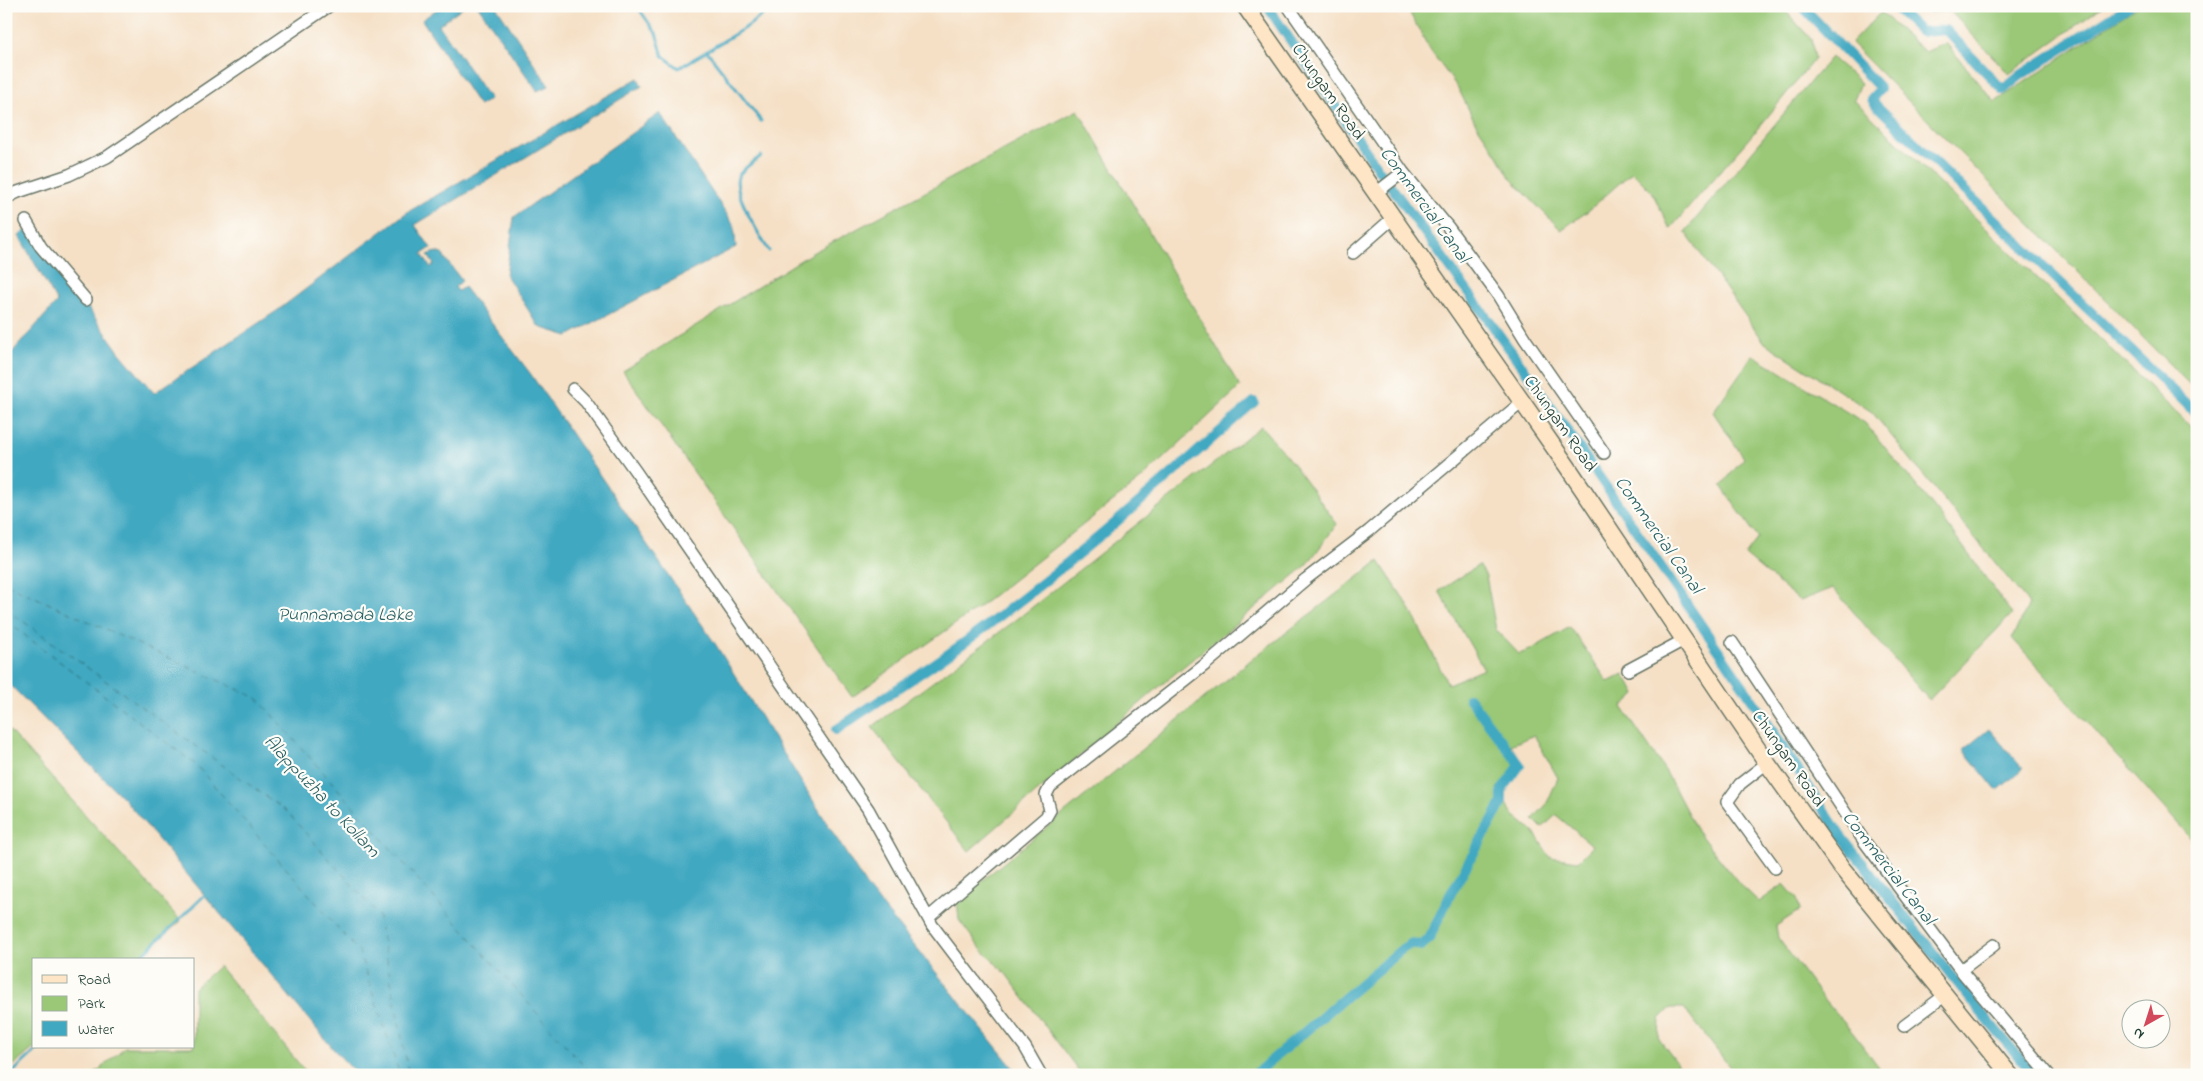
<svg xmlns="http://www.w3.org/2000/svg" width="2203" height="1081" viewBox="0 0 2203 1081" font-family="'Indie Flower',sans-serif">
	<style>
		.green { fill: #9ac877; stroke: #5c8256; fill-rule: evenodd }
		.water { fill: #40a8c1; stroke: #30727a }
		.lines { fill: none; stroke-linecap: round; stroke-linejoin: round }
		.stream { stroke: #40a8c1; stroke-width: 3 }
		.canal { stroke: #40a8c1; stroke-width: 10 }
		.ferry { stroke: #2b6265; stroke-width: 1; stroke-dasharray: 6 5; stroke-linecap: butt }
		.street-casing { stroke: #6a7667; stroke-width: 14 }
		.secondary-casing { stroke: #6a7667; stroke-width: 19 }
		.street { stroke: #fff; stroke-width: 11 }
		.secondary { stroke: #fee5c5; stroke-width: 16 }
		.labels { text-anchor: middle; stroke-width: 4.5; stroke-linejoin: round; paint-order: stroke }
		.street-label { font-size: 18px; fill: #1f3d34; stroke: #fdfcf7 }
		.water-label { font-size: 19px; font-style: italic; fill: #2b6265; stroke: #fdfcf7 }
	</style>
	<rect width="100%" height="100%" fill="#fdfcf7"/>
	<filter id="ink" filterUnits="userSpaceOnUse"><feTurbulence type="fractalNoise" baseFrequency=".02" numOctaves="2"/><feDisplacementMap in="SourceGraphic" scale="10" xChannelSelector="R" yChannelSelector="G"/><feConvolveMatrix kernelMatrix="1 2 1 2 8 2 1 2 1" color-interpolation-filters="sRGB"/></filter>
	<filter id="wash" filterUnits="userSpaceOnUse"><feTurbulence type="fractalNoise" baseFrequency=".0096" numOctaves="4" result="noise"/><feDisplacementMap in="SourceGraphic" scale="20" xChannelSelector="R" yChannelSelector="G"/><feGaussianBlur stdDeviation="1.12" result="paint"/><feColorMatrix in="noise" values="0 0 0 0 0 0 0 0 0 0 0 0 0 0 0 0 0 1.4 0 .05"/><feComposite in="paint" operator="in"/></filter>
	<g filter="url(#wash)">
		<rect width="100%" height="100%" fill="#f5e0c6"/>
		<path class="green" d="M1406,6H1781L1811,39L1815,58L1765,120L1670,229L1652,192L1632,172L1588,211L1561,230L1511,179L1498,156L1476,124L1458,88L1430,50Z
			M1907,6H2103L2009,74L1951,12H1914Z
			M2138,6H2197V392L1851,43L1881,12L1925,52L1946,43L1995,102Z
			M1831,57L1861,83L1854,100L2197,433V845L2012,638L2029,604L1872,412L1765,343L1685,232Z
			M1078,110L1240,387L1141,479L978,608L852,697L623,371L812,253Z
			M1753,355L1865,423L1940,515L2012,614L1929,700L1833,588L1800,601L1745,555L1758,538L1721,486L1744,458L1713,412Z
			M1261,426L1294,465L1337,524L1307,565L1166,681L969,851L872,727L1016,620Z
			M1379,561L1409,607L1448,684L1484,669L1439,591L1479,565L1486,576L1496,630L1519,654L1530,650L1570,627L1608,682L1624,674L1636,694L1622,707L1666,772L1697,831L1739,883L1759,902L1784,884L1797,899L1800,910L1776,926L1778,938L1822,997L1853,1033L1885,1075H1736L1684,1008H1671L1660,1019L1659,1039L1686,1075H1082L1006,974L980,948L959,920L957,901L1252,659ZM1534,735L1558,778L1546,805L1533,819L1542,828L1556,815L1593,846L1578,861L1550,857L1534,832L1512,814L1497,788L1523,763L1511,745Z
			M6,727L181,921L136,960H34L35,1047L6,1072Z
			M219,966L308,1075H93L125,1047H194V988Z"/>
		<path class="water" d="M441,6H464L439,25L490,99L479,106L422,20Z
			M478,6H496L549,86L537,91Z
			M638,78L642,86L415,225L431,248L422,254L430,267L434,265L428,255L435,252L442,254L462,281L455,287L458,291L464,287L530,373L716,645L867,887L1019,1075H358L335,1051L125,800L6,681V359L57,302L19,236L24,231L34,232L120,353L154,393L278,310L406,213Z
			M660,113L734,225L736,247L568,336L539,327L506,275L514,217Z
			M1989,729L2023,769L1997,791L1963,750Z"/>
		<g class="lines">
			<path class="stream" d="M637,6L656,33L663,56L679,68L748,26L774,6
				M707,51L761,121
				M761,156C754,162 741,169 738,177C732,192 760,236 769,251
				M137,960L207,893
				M10,1075L40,1047"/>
			<path class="canal" d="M1267,6L1379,170L1538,388L1746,690L1840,835L1978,1009L2034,1075
				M1802,6L1880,88L1872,99L1876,105L2197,414
				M1894,6L1921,32L1946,30L2003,90L2021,75L2129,6
				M836,730C884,697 934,666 980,631C1076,560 1164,481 1254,402
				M1254,1075L1402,949L1412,943L1421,946L1429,939L1450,895L1502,803V790L1520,765L1469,698"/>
			<path class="ferry" d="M6,584L257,698L592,1075
				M6,609L286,811L378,914L409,1075
				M6,621L195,764L359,952L400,1075"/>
		</g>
	</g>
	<g filter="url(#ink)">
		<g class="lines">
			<defs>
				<path id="street" d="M1288,6L1403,172L1448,227L1498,295L1525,339L1604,453
					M1376,193L1403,172
					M6,198L18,192L69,175L107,157L329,6
					M26,221L41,247L86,300
					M1353,253L1393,218
					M573,389L586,402L636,472L868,809L932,925L1025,1047L1041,1075
					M1732,642L1864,841L1963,973L2049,1075
					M1628,670L1684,640
					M1767,763L1740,784L1727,802L1775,868
					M928,918L1046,817L1050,810L1046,795L1050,787L1206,664L1306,579L1369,531L1522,402
					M1961,970L1994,945
					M1904,1026L1944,996"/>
				<path id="secondary" d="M1245,6L1567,466L1767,763L1841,867L2010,1075"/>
			</defs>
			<use href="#street" class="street-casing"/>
			<use href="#secondary" class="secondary-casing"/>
			<use href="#street" class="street"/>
			<use href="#secondary" class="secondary"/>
		</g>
	</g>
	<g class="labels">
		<g class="street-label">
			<text transform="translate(1329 91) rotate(55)" y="6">Chungam Road</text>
			<text transform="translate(1561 423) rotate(55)" y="6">Chungam Road</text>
			<text transform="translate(1789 758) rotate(55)" y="6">Chungam Road</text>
		</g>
		<g class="water-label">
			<text transform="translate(1426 204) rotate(54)" y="7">Commercial Canal</text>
			<text transform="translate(1660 534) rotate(55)" y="7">Commercial Canal</text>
			<text x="345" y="620">Punnamada Lake</text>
			<text transform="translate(323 795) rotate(47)" y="7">Alappuzha to Kollam</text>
			<text transform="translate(1890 867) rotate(52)" y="7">Commercial Canal</text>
		</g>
	</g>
	<rect width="2203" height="1081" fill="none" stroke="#fdfcf7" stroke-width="25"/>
	<rect x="32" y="958" width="162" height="90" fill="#fdfcf7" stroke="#a4b0a9"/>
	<rect x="42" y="975" width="25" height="8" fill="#fee5c5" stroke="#a4b0a9"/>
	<text x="78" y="984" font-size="15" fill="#1f3d34">Road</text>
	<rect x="42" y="996" width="25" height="15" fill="#9ac877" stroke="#a4b0a9"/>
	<text x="78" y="1008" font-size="15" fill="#1f3d34">Park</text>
	<rect x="42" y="1021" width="25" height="15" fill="#40a8c1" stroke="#a4b0a9"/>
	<text x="78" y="1034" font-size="15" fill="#1f3d34">Water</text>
	<g transform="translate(2146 1024) rotate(219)"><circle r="24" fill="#fdfcf7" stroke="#a4b0a9"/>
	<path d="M0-4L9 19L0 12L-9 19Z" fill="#d1495b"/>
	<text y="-8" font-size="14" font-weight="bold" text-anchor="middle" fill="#1f3d34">N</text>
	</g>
</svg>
